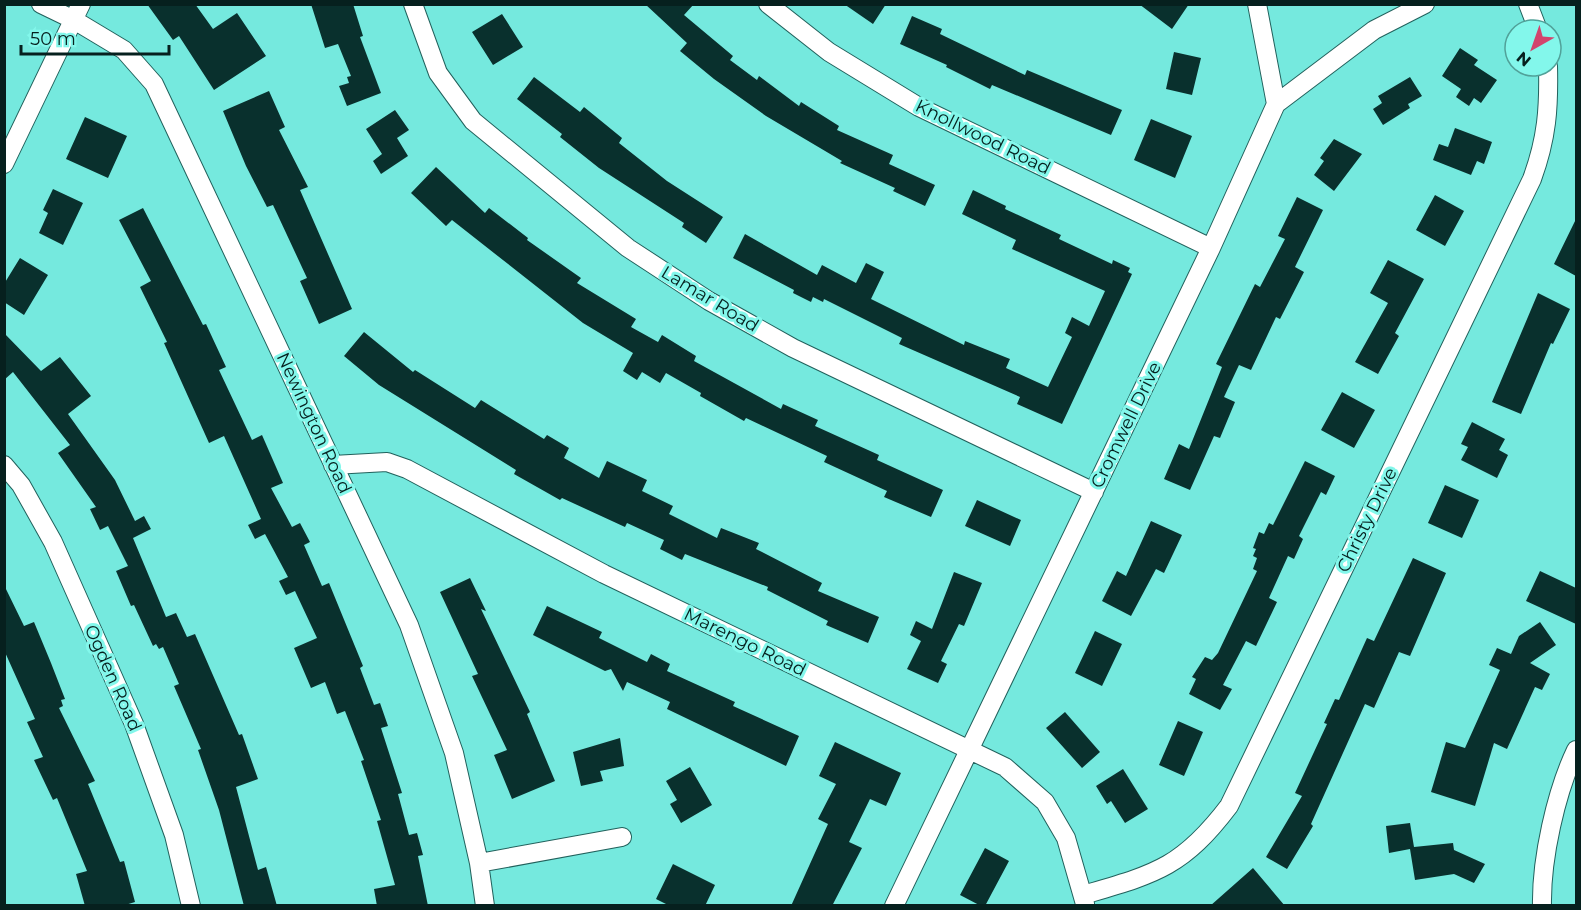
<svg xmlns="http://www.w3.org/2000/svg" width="1581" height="910" viewBox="0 0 1581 910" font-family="Montserrat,sans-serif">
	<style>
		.building { fill: #09302d }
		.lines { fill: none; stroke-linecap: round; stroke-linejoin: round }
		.minor-casing { stroke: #22615c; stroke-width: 20 }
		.minor { stroke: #fff; stroke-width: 18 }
		.labels { text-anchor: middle; stroke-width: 6; stroke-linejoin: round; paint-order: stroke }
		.street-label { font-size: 18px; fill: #06201e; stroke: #83f7eb }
	</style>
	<rect width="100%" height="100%" fill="#75e9de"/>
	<path class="building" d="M147,4H195L213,29L237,13L266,56L214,90L179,36L173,40Z
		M311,4H353L363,36L360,37L381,93L347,106L339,86L349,83L347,77L351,76L338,44L325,48Z
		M645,4H694L684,15L733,56L730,60L757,80L759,76L799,106L801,102L839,126L837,130L893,155L889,164L935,185L925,206L893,191L895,188L840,163L842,161L766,116L714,79L680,51L687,43Z
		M844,4H886L873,24Z
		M1139,4H1189L1172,29Z
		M502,14L523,47L493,65L472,32Z
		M912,16L942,29L940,34L1025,75L1027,70L1122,110L1111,135L992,85L990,89L946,67L947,65L900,44Z
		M1460,48L1478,60L1474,65L1497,80L1481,103L1474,98L1469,106L1456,97L1461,89L1442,76Z
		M1174,52L1201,58L1192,95L1166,89Z
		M534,77L580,112L584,107L622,138L619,143L667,181L723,217L706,243L682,227L684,223L599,168L560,137L562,134L517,99Z
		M1410,77L1422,96L1408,104L1410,108L1383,125L1373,109L1382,103L1378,96Z
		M269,91L285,127L279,130L308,187L300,190L352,309L319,324L300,281L307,278L273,205L267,207L246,166L223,111Z
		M395,110L409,130L397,138L408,156L381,174L373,161L382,154L366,129Z
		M85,117L127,136L108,178L66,159Z
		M1151,119L1192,136L1175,178L1134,160Z
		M1455,128L1492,142L1484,164L1477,161L1471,175L1433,160L1439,144L1448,147Z
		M1334,139L1362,154L1334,191L1314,175L1324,161L1320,158Z
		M436,167L485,213L489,208L528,238L527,240L581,278L577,283L636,319L631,327L658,342L662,335L696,356L694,361L781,409L783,404L818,420L815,426L879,455L877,460L943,490L931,517L884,497L887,491L824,462L827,456L746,418L744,421L700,396L701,393L666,373L660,383L642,372L637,380L623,371L633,353L583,323L452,220L446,226L411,193Z
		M53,189L83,203L63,245L39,233L48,213L43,210Z
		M973,190L1006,206L1005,209L1061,235L1059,239L1112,264L1113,260L1130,268L1128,272L1132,274L1062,424L1017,404L1020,397L899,344L902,338L824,299L823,302L813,297L811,302L793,293L794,290L733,258L745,234L817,275L822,265L856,283L866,263L884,272L871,299L964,345L965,341L1010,359L1006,368L1048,387L1072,337L1065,333L1072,317L1089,326L1105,291L1012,249L1016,240L962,214Z
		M1435,195L1464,211L1445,246L1416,230Z
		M1297,197L1323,210L1295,267L1304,272L1280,319L1276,317L1251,370L1239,365L1224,397L1235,402L1220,438L1214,436L1190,490L1164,479L1179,444L1189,449L1222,367L1216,364L1255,284L1260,287L1285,239L1278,236Z
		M143,208L203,325L206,324L226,367L219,370L252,440L262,435L283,483L271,488L292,527L300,523L310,542L304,545L322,586L329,583L363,666L360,668L374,705L380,703L388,726L381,728L402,793L398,794L409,835L417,833L423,855L418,856L428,906H377L374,889L395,885L377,821L381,820L361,761L364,760L345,711L337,714L325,682L311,688L294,648L317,638L295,591L286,595L279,581L288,577L265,534L255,539L248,525L261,519L224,436L209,443L164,343L167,342L140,287L151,281L119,220Z
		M1576,219V276L1554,264Z
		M20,258L48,275L24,315L4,302V284Z
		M1388,260L1424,279L1395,333L1399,336L1378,374L1355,362L1388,303L1370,293Z
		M1538,293L1570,309L1553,344L1551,343L1521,414L1492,402Z
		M364,332L413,372L415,370L475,408L481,400L544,439L547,435L569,448L564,458L599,478L607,461L647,480L642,491L673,506L669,514L717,538L721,528L759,543L756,549L822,583L818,591L879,617L868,643L826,625L828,621L767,590L768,587L685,554L682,560L660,549L664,540L627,523L625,527L562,498L560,500L514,474L516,470L379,385L344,356Z
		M4,333L41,371L60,357L91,396L68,414L115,480L135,521L144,516L151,529L133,538L166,617L176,613L187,637L195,634L239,735L242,734L258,779L236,787L258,870L266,867L277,906H244L219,810L198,750L201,749L174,686L179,684L163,647L159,649L156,644L153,646L134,605L131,606L116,571L128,566L108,526L100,530L90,509L96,507L58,453L70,445L13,372L4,380Z
		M1342,392L1375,410L1354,448L1321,430Z
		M1472,422L1505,439L1499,450L1508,455L1497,478L1461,460L1468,447L1461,444Z
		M1305,461L1335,476L1326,495L1321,492L1299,536L1303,539L1294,559L1288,556L1269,598L1277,602L1256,646L1246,641L1223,685L1232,689L1220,710L1189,694L1196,679L1192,677L1205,657L1212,660L1218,653L1257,571L1253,569L1257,558L1253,556L1256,549L1253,548L1259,532L1264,534L1269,523L1273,525Z
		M1445,485L1479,500L1462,538L1428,523Z
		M977,500L1021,520L1010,546L965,526Z
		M1151,521L1182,535L1164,573L1156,569L1131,616L1102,601L1117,571L1126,576Z
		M1413,558L1446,573L1410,656L1399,652L1374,708L1365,704L1311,824L1313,826L1287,869L1266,857L1302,796L1295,793L1327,724L1324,723L1335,699L1339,700L1367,638L1374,641Z
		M1540,571L1576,588V624L1526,601Z
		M954,572L982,583L964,626L959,624L941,661L947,664L938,683L907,669L921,641L910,635L916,621L932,629Z
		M470,578L486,611L481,609L530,712L527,714L555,781L512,799L494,755L507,750L472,676L478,674L440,592Z
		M4,585L24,626L34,622L51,663L65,699L61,700L63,706L59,708L95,781L88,784L120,862L124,861L135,902L122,906H85L76,874L87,871L57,798L53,800L34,760L43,757L27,722L35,719L4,650Z
		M547,606L602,632L599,638L647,662L651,654L670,664L667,671L735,702L733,706L799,736L786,766L667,709L670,702L627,682L623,691L611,669L605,671L533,635Z
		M1540,622L1556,645L1530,663L1550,674L1542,690L1535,687L1507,749L1494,743L1475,806L1431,792L1446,742L1465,748L1500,670L1489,665L1497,648L1511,654L1519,636Z
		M1095,631L1122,644L1102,686L1075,673Z
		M1065,712L1100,752L1082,768L1046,728Z
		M1178,721L1203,732L1184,776L1159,765Z
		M620,738L624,766L600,771L603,781L581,786L573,752Z
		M835,742L901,773L886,806L870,799L849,842L862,848L832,906H791L828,824L818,819L836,784L819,776Z
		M690,767L712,805L681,823L670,804L677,800L666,781Z
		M1123,769L1148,809L1125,823L1111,801L1107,804L1096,786Z
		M1410,823L1414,847L1453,843L1454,850L1485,864L1474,883L1454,874L1415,880L1410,849L1389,853L1386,826Z
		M985,848L1009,861L985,906H981L960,895Z
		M673,864L715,885L705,906H670L656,899Z
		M1253,868L1285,906H1210Z"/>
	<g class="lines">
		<defs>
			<path id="minor" d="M41,4L74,20L124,50L154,84L409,625L454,753L479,863L485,906
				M413,4L438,73L473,121L628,248L709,301L793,348L1094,492
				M768,4L829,52L919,107L1211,248
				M1257,4L1276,104
				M1528,4L1538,30
				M4,164L81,4
				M4,465L21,485L53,542L134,724L174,835L191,906
				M333,465L387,462L407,469L604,574L1005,767L1045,802L1066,838L1085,904
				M479,863L622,837
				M1083,895C1155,874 1182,868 1229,806L1532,179C1547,138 1549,108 1548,66
				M894,906L1211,248L1276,104L1374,30L1425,4
				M1542,906C1541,859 1556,792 1576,750"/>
		</defs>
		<use href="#minor" class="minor-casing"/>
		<use href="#minor" class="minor"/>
	</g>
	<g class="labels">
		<g class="street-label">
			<text transform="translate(983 137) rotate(26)" y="6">Knollwood Road</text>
			<text transform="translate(710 299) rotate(31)" y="6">Lamar Road</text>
			<text transform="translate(314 423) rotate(65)" y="6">Newington Road</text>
			<text transform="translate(1126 425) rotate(-64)" y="6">Cromwell Drive</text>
			<text transform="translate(1367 520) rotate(-64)" y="6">Christy Drive</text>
			<text transform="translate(745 642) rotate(26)" y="6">Marengo Road</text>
			<text transform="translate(113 678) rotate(66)" y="6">Ogden Road</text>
		</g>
	</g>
	<rect width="1581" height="910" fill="none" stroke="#06201e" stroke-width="12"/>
	<g transform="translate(1533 48) rotate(220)"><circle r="28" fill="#83f7eb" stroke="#51a199" stroke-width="1.5"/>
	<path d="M0-4.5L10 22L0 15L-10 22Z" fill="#d2446d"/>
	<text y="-9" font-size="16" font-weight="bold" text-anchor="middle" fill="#06201e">N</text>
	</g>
	<path d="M21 45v9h148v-9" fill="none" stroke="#06201e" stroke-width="3"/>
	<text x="30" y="45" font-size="18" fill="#06201e" stroke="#83f7eb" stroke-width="4.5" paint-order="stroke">50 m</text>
</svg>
